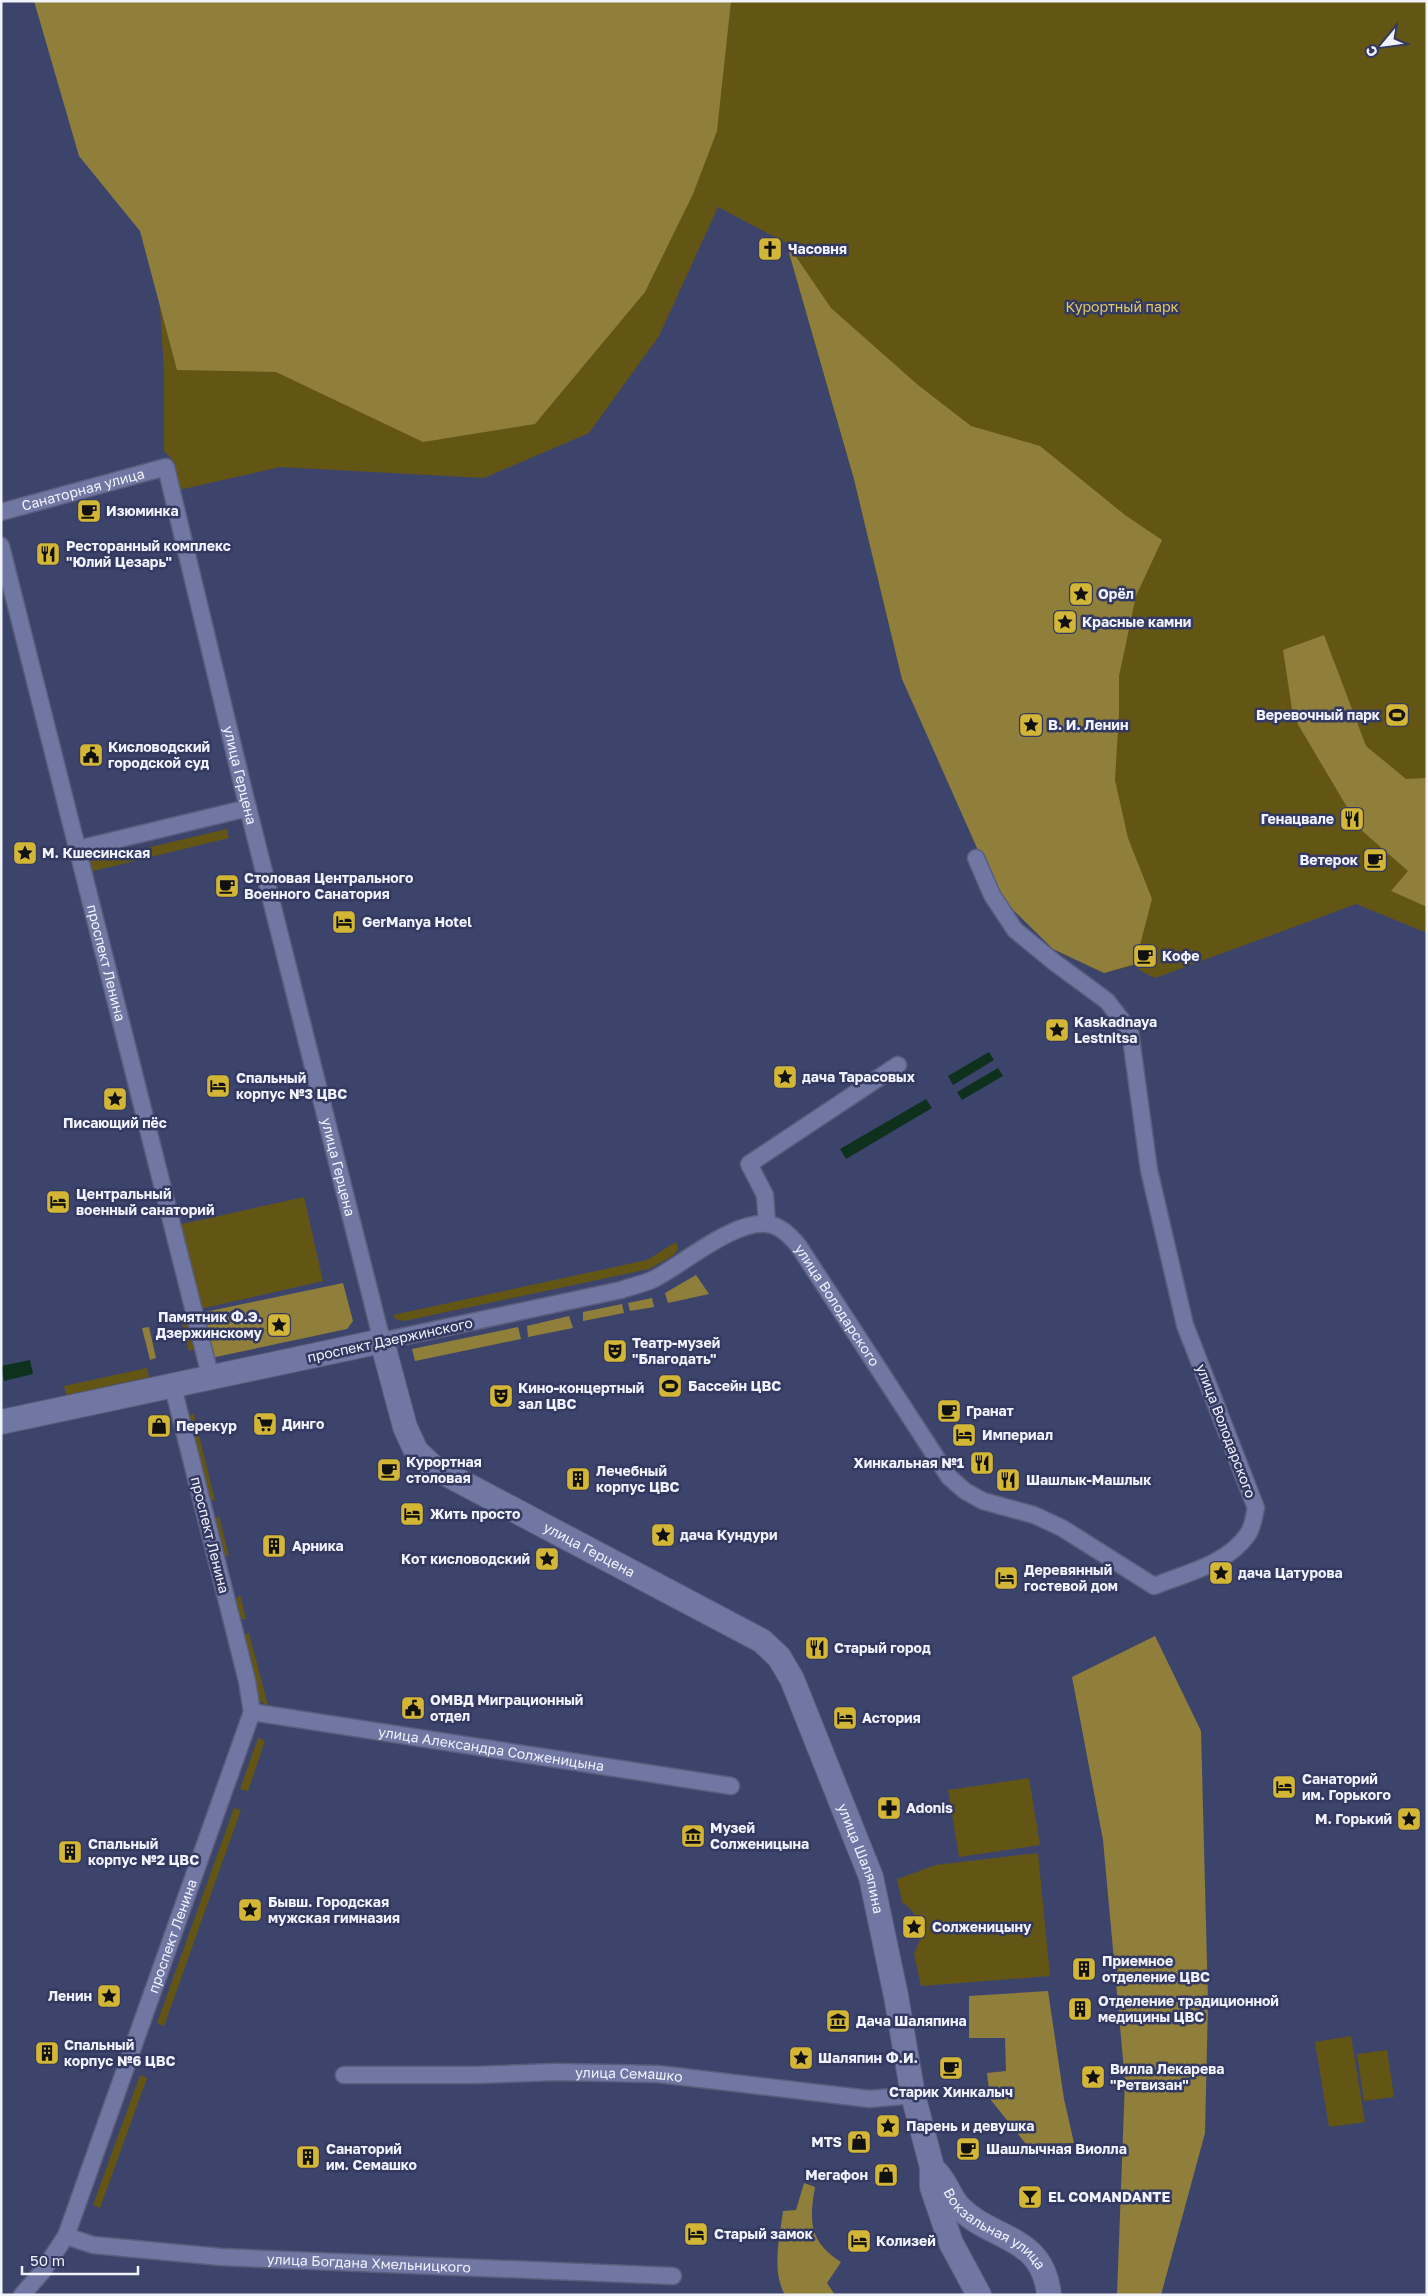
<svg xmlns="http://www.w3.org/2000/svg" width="1428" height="2296" viewBox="0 0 1428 2296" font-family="'Golos Text',sans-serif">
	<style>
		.green { fill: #635514 }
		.forest { fill: #8f7f3b }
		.water { fill: #0d311d }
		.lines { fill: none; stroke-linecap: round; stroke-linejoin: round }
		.street-casing { stroke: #5a5d7c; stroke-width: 19 }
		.secondary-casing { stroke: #5a5d7c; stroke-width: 26 }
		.street { stroke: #7077a3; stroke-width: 16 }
		.secondary { stroke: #7077a3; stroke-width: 24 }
		.labels { text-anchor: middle; stroke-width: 5; stroke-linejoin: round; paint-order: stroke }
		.poi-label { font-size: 14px; font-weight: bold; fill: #f0f2fc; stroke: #333960; text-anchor: start }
		.park-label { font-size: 14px; fill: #e0c967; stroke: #333960 }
		.street-label { font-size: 14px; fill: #f0f2fc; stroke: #333960 }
	</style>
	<rect width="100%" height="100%" fill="#3d446c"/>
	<path class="green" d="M39,1H1427V933L1356,904L1155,978L1141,971L1135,965L1104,973L1053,949L902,679L854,479L786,243L718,207L659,336L589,433L484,478L280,467L179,490L173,460L164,451V372L152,177Z
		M227,829L229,838L89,872L87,862Z
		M304,1197L323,1281L200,1309L178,1225Z
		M676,1242L678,1249L674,1255L649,1269L404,1321L397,1320L393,1315L647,1260Z
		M190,1313L199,1349L189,1351L180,1315Z
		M147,1368L149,1377L66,1395L64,1386Z
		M194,1414L215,1501L210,1500L206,1496L186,1416Z
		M219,1516L229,1556H223L212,1522Z
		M240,1595L246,1619H241L237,1616L233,1602Z
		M249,1633L268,1706L260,1701L255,1692L243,1636Z
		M258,1738L265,1741L248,1791L240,1789Z
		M1029,1778L1040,1845L959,1857L948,1790Z
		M234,1808L241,1810L164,2026L157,2023Z
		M1038,1853L1050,1976L921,1986L914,1953C926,1933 920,1915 902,1902L897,1879L936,1865Z
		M1351,2036L1365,2122L1329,2127L1315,2042Z
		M1387,2050L1394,2097L1364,2101L1357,2054Z
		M140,2075L147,2078L100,2208L93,2205Z"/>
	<path class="forest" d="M34,1H731L717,131L693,194L645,292L535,424L423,442L276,372L177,370L140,231L79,156Z
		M786,242L831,308L918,385L971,426L1040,446L1125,515L1162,540L1136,596L1119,676V713L1115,780L1128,838L1152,899L1135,964L1104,973L1053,949L1007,904L981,857L902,679L854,479Z
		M1324,635L1366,746L1406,779L1427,778V907L1391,891L1408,871L1360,829L1293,716L1283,650Z
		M696,1275L709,1294L668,1303L665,1293Z
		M343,1283L353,1321L347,1329L211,1358L200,1313Z
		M652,1298L654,1307L630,1311L628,1303Z
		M622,1304L624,1313L583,1321V1312Z
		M569,1316L573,1328L528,1337L527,1326Z
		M149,1327L156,1358L150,1360L142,1328Z
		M518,1327L521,1339L415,1361L412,1349Z
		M1155,1636L1201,1731L1208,2002L1205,2133L1161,2295H1117L1125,2081L1103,1840L1072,1677Z
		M1048,1991L1064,2099L1074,2143L1026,2144L990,2099L987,2073L1006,2071L1005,2038H969V1996Z
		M804,2183L815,2187C809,2221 809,2242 841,2262L827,2283L835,2295H785C771,2271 780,2237 783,2211L796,2210Z"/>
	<path class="water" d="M989,1052L994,1060L953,1085L948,1076Z
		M998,1068L1003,1076L962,1100L957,1092Z
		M926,1099L932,1108L846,1159L840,1149Z
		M30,1360L33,1374L4,1381L1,1366Z"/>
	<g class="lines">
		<defs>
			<g id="street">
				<path id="s1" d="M1,512L166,467L245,796L382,1341L621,1290C632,1286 644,1284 654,1279C683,1264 734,1220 767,1224C781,1226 789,1235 798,1245L949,1477L965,1491L983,1501L1034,1515L1062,1528L1154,1586C1186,1573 1228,1564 1248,1534C1253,1527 1254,1516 1256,1508L1185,1325L1149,1170L1130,1031L1107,1001L1054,962L1015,930L992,895L976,858"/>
				<path id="s2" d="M1,546L211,1379"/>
				<path d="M78,849L248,808"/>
				<path d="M767,1224L765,1195L749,1164L898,1065"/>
				<path id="s3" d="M252,1712L731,1786"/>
				<path id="s4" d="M344,2075H475L555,2072L658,2074L870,2099L913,2095"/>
				<path id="s5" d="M66,2236L93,2245L221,2257L673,2276"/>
				<path id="s6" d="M22,2295L42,2272L66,2236L252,1712L247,1681L173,1387"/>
			</g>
			<g id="secondary">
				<path id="s7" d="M1,1422L382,1341L405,1427L416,1451L433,1467L762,1641L779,1657L792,1679L871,1877L896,1996L913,2095L932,2167V2187L951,2243L979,2295"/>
				<path id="s8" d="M937,2173C947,2184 950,2198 960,2208C993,2241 1043,2235 1049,2295"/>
			</g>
		</defs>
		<use href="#street" class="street-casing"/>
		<use href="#secondary" class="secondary-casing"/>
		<use href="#street" class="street"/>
		<use href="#secondary" class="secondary"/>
	</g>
	<defs>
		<symbol id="church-square" viewBox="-11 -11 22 22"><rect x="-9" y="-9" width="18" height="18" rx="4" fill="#d3b635" stroke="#333960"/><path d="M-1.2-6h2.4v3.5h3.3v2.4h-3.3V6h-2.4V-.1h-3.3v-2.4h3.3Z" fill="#111"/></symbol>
		<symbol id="cafe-square" viewBox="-11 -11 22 22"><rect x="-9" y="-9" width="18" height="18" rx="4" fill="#d3b635" stroke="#333960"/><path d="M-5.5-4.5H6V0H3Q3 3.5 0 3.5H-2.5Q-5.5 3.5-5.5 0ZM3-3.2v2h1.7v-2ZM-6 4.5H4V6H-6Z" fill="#111"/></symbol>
		<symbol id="restaurant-square" viewBox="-11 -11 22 22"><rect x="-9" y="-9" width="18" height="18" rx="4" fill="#d3b635" stroke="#333960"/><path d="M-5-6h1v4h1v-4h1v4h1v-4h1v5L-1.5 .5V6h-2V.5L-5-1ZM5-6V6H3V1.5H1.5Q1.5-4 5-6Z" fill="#111"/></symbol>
		<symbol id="sight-square" viewBox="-11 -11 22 22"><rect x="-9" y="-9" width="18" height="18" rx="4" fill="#d3b635" stroke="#333960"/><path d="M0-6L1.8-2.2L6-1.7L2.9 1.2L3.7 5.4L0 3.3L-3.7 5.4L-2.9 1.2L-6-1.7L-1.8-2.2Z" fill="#111"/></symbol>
		<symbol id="stadium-square" viewBox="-11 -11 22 22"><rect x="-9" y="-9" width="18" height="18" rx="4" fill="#d3b635" stroke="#333960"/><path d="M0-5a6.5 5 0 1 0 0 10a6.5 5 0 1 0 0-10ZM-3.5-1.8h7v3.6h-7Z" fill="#111"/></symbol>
		<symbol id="civic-square" viewBox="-11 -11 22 22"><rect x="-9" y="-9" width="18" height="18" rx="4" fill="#d3b635" stroke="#333960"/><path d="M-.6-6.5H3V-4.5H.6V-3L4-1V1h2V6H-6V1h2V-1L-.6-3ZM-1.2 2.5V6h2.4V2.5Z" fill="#111"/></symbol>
		<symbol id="hotel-square" viewBox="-11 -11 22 22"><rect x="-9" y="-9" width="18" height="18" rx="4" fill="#d3b635" stroke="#333960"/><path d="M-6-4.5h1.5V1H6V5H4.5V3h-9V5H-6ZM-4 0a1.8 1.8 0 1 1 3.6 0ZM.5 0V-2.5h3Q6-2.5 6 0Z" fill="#111"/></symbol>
		<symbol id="theatre-square" viewBox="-11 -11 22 22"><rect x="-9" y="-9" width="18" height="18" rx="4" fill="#d3b635" stroke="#333960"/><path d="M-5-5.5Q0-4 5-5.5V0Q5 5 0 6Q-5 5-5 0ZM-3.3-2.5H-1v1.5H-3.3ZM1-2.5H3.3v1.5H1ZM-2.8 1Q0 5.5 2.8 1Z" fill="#111"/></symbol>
		<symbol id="supermarket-square" viewBox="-11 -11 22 22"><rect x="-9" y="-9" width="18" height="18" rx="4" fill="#d3b635" stroke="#333960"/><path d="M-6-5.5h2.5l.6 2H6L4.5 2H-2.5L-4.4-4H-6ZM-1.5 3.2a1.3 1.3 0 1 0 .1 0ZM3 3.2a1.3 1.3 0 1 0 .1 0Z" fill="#111"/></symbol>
		<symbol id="shop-square" viewBox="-11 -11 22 22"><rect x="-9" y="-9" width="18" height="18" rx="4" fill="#d3b635" stroke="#333960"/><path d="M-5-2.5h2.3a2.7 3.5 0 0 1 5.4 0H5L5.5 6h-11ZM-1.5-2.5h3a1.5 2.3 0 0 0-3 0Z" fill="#111"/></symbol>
		<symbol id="building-square" viewBox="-11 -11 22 22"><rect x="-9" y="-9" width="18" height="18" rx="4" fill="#d3b635" stroke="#333960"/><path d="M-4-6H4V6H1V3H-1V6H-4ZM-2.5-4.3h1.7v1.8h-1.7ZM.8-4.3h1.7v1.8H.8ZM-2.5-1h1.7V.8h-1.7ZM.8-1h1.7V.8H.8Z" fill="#111"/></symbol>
		<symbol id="pharmacy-square" viewBox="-11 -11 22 22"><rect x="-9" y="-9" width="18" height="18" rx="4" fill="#d3b635" stroke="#333960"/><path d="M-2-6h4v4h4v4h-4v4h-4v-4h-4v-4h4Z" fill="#111"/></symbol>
		<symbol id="museum-square" viewBox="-11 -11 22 22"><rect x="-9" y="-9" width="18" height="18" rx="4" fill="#d3b635" stroke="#333960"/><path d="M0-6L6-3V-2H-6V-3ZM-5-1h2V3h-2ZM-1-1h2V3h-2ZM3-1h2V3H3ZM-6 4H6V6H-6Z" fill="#111"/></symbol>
		<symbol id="bar-square" viewBox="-11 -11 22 22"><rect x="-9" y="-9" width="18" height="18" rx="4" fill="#d3b635" stroke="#333960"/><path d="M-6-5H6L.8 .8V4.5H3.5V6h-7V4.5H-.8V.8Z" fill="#111"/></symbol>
	</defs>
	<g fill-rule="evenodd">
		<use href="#church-square" x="756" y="235" width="28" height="28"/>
		<use href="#cafe-square" x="75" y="497" width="28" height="28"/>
		<use href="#restaurant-square" x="34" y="540" width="28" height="28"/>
		<use href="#sight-square" x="1067" y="580" width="28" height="28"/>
		<use href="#sight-square" x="1051" y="608" width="28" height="28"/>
		<use href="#stadium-square" x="1383" y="701" width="28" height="28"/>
		<use href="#sight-square" x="1017" y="711" width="28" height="28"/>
		<use href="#civic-square" x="77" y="741" width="28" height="28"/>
		<use href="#restaurant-square" x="1338" y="805" width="28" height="28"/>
		<use href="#sight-square" x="11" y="839" width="28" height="28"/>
		<use href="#cafe-square" x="1361" y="846" width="28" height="28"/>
		<use href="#cafe-square" x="213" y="872" width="28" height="28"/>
		<use href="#hotel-square" x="330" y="908" width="28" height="28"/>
		<use href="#cafe-square" x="1131" y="942" width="28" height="28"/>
		<use href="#sight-square" x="1043" y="1016" width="28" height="28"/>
		<use href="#sight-square" x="771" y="1063" width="28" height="28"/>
		<use href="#hotel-square" x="204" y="1072" width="28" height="28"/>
		<use href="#sight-square" x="101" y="1085" width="28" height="28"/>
		<use href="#hotel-square" x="44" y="1188" width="28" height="28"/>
		<use href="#sight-square" x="265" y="1311" width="28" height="28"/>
		<use href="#theatre-square" x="601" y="1337" width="28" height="28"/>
		<use href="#stadium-square" x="656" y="1372" width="28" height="28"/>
		<use href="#theatre-square" x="487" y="1382" width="28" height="28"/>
		<use href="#cafe-square" x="935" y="1397" width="28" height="28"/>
		<use href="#supermarket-square" x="251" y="1410" width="28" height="28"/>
		<use href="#shop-square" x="145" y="1412" width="28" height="28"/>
		<use href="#hotel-square" x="950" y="1421" width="28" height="28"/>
		<use href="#restaurant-square" x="968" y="1449" width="28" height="28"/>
		<use href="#cafe-square" x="375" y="1456" width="28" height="28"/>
		<use href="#building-square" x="564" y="1465" width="28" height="28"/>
		<use href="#restaurant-square" x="994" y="1466" width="28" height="28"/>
		<use href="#hotel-square" x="398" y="1500" width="28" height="28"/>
		<use href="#sight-square" x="649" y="1521" width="28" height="28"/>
		<use href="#building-square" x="260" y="1532" width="28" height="28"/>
		<use href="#sight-square" x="533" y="1545" width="28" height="28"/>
		<use href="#sight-square" x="1207" y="1559" width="28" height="28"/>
		<use href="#hotel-square" x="992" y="1564" width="28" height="28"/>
		<use href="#restaurant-square" x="803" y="1634" width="28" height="28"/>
		<use href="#civic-square" x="399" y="1694" width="28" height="28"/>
		<use href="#hotel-square" x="831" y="1704" width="28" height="28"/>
		<use href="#hotel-square" x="1270" y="1773" width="28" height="28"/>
		<use href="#pharmacy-square" x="875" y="1794" width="28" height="28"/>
		<use href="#sight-square" x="1395" y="1805" width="28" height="28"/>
		<use href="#museum-square" x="679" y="1822" width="28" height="28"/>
		<use href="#building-square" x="56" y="1838" width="28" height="28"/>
		<use href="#sight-square" x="236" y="1896" width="28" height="28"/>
		<use href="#sight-square" x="900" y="1913" width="28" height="28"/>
		<use href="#building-square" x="1070" y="1955" width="28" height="28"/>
		<use href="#sight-square" x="95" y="1982" width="28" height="28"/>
		<use href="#building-square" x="1066" y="1995" width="28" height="28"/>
		<use href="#museum-square" x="824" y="2007" width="28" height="28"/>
		<use href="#building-square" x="33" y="2039" width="28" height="28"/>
		<use href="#sight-square" x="787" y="2044" width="28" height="28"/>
		<use href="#cafe-square" x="937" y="2054" width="28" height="28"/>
		<use href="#sight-square" x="1079" y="2063" width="28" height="28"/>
		<use href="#sight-square" x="874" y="2112" width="28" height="28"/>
		<use href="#shop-square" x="845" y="2128" width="28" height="28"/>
		<use href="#cafe-square" x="954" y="2135" width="28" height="28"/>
		<use href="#building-square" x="294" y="2143" width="28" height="28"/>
		<use href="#shop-square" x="872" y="2161" width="28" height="28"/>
		<use href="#bar-square" x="1016" y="2183" width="28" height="28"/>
		<use href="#hotel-square" x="682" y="2220" width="28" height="28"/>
		<use href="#hotel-square" x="845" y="2227" width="28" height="28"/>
	</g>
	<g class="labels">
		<g class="poi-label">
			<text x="788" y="254">Часовня</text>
			<text x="106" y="516">Изюминка</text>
			<text x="66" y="551">Ресторанный комплекс<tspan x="66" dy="16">"Юлий Цезарь"</tspan></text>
			<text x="1098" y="599">Орёл</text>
			<text x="1082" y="627">Красные камни</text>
			<text x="1380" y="720" text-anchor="end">Веревочный парк</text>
			<text x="1048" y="730">В. И. Ленин</text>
			<text x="108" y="752">Кисловодский<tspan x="108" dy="16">городской суд</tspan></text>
			<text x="1334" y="824" text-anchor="end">Генацвале</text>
			<text x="42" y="858">М. Кшесинская</text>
			<text x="1358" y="865" text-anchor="end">Ветерок</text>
			<text x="244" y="883">Столовая Центрального<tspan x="244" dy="16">Военного Санатория</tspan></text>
			<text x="362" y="927">GerManya Hotel</text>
			<text x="1162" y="961">Кофе</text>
			<text x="1074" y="1027">Kaskadnaya<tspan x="1074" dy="16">Lestnitsa</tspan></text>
			<text x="802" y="1082">дача Тарасовых</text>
			<text x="236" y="1083">Спальный<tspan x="236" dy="16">корпус №3 ЦВС</tspan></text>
			<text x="115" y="1128" text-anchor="middle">Писающий пёс</text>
			<text x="76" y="1199">Центральный<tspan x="76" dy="16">военный санаторий</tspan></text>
			<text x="262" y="1322" text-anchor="end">Памятник Ф.Э.<tspan x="262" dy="16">Дзержинскому</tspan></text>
			<text x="632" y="1348">Театр-музей<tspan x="632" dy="16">"Благодать"</tspan></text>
			<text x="688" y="1391">Бассейн ЦВС</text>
			<text x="518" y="1393">Кино-концертный<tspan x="518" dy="16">зал ЦВС</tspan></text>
			<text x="966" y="1416">Гранат</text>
			<text x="282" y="1429">Динго</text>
			<text x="176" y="1431">Перекур</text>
			<text x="982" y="1440">Империал</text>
			<text x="406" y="1467">Курортная<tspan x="406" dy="16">столовая</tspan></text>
			<text x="964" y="1468" text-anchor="end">Хинкальная №1</text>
			<text x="596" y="1476">Лечебный<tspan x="596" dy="16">корпус ЦВС</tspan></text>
			<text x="1026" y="1485">Шашлык-Машлык</text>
			<text x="430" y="1519">Жить просто</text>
			<text x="680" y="1540">дача Кундури</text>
			<text x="292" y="1551">Арника</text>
			<text x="530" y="1564" text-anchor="end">Кот кисловодский</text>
			<text x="1024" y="1575">Деревянный<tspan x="1024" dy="16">гостевой дом</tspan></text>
			<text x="1238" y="1578">дача Цатурова</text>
			<text x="834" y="1653">Старый город</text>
			<text x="430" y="1705">ОМВД Миграционный<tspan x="430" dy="16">отдел</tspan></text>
			<text x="862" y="1723">Астория</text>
			<text x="1302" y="1784">Санаторий<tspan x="1302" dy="16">им. Горького</tspan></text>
			<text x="906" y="1813">Adonis</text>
			<text x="1392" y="1824" text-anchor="end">М. Горький</text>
			<text x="710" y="1833">Музей<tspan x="710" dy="16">Солженицына</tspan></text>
			<text x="88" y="1849">Спальный<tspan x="88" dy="16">корпус №2 ЦВС</tspan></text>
			<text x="268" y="1907">Бывш. Городская<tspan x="268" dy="16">мужская гимназия</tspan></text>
			<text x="932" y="1932">Солженицыну</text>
			<text x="1102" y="1966">Приемное<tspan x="1102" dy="16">отделение ЦВС</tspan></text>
			<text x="92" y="2001" text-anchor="end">Ленин</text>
			<text x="1098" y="2006">Отделение традиционной<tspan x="1098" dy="16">медицины ЦВС</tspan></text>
			<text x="856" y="2026">Дача Шаляпина</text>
			<text x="64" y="2050">Спальный<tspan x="64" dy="16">корпус №6 ЦВС</tspan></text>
			<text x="818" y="2063">Шаляпин Ф.И.</text>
			<text x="1110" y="2074">Вилла Лекарева<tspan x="1110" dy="16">"Ретвизан"</tspan></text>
			<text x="951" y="2097" text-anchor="middle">Старик Хинкалыч</text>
			<text x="906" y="2131">Парень и девушка</text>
			<text x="842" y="2147" text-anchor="end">MTS</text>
			<text x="326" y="2154">Санаторий<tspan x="326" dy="16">им. Семашко</tspan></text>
			<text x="986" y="2154">Шашлычная Виолла</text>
			<text x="868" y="2180" text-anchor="end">Мегафон</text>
			<text x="1048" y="2202">EL COMANDANTE</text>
			<text x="714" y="2239">Старый замок</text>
			<text x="876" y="2246">Колизей</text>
		</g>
		<g class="park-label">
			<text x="1122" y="312">Курортный парк</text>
		</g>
		<g class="street-label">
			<text dy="5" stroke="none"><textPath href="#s1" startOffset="85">Санаторная улица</textPath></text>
			<text dy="5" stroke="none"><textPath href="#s1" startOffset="488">улица Герцена</textPath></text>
			<text dy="5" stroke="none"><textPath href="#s2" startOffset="430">проспект Ленина</textPath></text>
			<text dy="5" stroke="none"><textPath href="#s1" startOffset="892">улица Герцена</textPath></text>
			<text dy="5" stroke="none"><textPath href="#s1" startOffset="1588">улица Володарского</textPath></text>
			<text transform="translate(390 1340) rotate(-12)" y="5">проспект Дзержинского</text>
			<text transform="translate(1226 1431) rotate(69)" y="5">улица Володарского</text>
			<text transform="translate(210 1535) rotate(76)" y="5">проспект Ленина</text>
			<text dy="5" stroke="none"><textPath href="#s7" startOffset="705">улица Герцена</textPath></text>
			<text dy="5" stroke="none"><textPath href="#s3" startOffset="242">улица Александра Солженицына</textPath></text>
			<text dy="5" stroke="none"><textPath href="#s7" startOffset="1142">улица Шаляпина</textPath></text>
			<text dy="5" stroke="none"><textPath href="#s6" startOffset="392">проспект Ленина</textPath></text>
			<text dy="5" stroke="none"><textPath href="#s4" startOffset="285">улица Семашко</textPath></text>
			<text dy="5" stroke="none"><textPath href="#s8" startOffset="82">Вокзальная улица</textPath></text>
			<text dy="5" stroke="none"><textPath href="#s5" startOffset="305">улица Богдана Хмельницкого</textPath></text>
		</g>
	</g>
	<rect width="1428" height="2296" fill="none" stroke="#f0f2fc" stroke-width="5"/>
	<g transform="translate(1383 45) rotate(241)" stroke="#333960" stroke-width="4" paint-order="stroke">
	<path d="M0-4L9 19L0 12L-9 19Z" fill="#f0f2fc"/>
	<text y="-8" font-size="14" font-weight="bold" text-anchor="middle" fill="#f0f2fc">С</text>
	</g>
	<path d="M22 2266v8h116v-8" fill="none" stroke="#f0f2fc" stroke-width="2.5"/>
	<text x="30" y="2266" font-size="15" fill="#f0f2fc" stroke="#333960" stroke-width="4" paint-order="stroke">50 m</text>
</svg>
